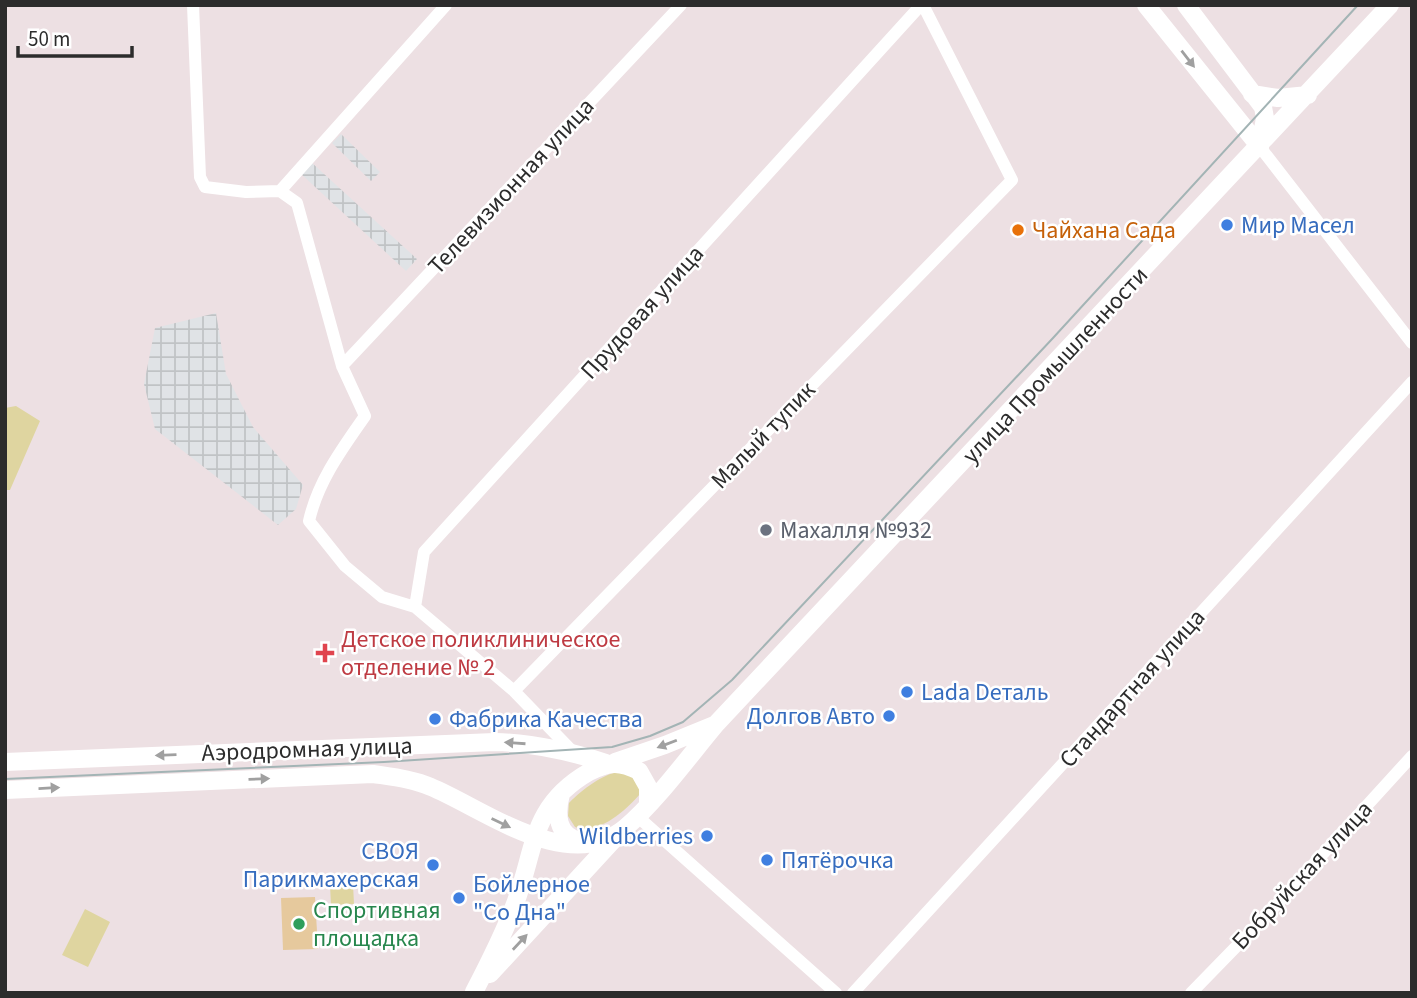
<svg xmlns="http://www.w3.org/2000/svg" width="1417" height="998" viewBox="0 0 1417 998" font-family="'Source Sans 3',sans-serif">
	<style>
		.industrial { fill: url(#industrial-grid) }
		.grass { fill: #dfd5a0 }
		.pitch { fill: #e6c99d }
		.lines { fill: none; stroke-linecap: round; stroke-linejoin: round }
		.minor { stroke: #fff; stroke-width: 12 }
		.secondary { stroke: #fff; stroke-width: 18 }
		.tram { stroke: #a3b4b5; stroke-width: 2 }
		.oneway { fill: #a0a0a0 }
		.shop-dot { fill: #3f7fe0; stroke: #fff; stroke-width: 2.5 }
		.food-dot { fill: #e8710a; stroke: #fff; stroke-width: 2.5 }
		.worship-dot { fill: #6b7280; stroke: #fff; stroke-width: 2.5 }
		.health-dot { fill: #e0444e; stroke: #fff; stroke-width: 2.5 }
		.leisure-dot { fill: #2e9e5b; stroke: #fff; stroke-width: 2.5 }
		.labels { text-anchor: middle; stroke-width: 5; stroke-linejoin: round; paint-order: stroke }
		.street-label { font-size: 24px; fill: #2c2c2c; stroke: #fff }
		.shop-label { font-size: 24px; fill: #366cbe; stroke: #fff; text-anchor: start }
		.food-label { font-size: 24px; fill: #c56008; stroke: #fff; text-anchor: start }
		.worship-label { font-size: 24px; fill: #5b616d; stroke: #fff; text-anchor: start }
		.health-label { font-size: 24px; fill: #be3a42; stroke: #fff; text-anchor: start }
		.leisure-label { font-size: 24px; fill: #27864d; stroke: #fff; text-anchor: start }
	</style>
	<defs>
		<pattern id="industrial-grid" width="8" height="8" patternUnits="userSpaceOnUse" patternTransform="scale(1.75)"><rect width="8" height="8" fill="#e0e3e6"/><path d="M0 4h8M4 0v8" fill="none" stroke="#c0c3c5"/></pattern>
	</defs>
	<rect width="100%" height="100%" fill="#ede0e3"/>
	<path class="industrial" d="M341,134L380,172L371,181L332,143Z
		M311,162L417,259L406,271L300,173Z
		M216,313L226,374L253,427L303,485L296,509L278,525L155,429L144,384L155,328Z"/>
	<path class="grass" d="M16,406L40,421L10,490H5V408Z
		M622,771L636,775L641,793C626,810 600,835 575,827L568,816L569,803C583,789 602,774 622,771Z
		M353,884L354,904L331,905L330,885Z
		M85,909L110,922L88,967L62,955Z"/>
	<path class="pitch" d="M315,897L318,949L283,950L281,898Z"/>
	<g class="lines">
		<path class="minor" d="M193,5L200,177L205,187L246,192L280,191L297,203L342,366L365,416C342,449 318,481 309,521L345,566L382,597L415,607L424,552L921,5
			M1260,147L1412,343
			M280,191L446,5
			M342,366L681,5
			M415,607L514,691L573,752
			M514,691L1012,180L923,5
			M637,816L836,993
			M853,993L1412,382
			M1191,993L1269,913L1412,756"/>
		<path class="secondary" d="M1146,5L1260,147
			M1186,5L1263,107L1265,118L1260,147
			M1252,94L1278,98L1308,95
			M5,762L495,742C533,743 569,751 606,763
			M615,762L665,745L714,725
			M5,790L373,774C393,777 413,779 431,787C484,809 568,875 625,828C656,802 690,755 717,723L1390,5
			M561,794C556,813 556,837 581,841
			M490,974L618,835
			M474,992C488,965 502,938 513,909C536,853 528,807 589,772C609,762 619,761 639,771L648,787V804"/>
		<path class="tram" d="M5,779L384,762L612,747L650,736L683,722L732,680L1053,338L1358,5"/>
	</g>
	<defs><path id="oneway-solid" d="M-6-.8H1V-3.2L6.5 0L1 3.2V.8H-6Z" transform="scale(1.75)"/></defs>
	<g class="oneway">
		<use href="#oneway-solid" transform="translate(1188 59) rotate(52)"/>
		<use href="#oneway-solid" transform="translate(515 743) rotate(-176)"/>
		<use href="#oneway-solid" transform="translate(667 744) rotate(159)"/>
		<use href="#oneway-solid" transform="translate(166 755) rotate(178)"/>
		<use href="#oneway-solid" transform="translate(259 779) rotate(-2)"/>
		<use href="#oneway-solid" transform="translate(49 788) rotate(-3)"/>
		<use href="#oneway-solid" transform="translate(501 823) rotate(26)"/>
		<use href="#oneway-solid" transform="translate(520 942) rotate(-47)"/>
	</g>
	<g class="shop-dot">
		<circle cx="1227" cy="225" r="7"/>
		<circle cx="907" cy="692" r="7"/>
		<circle cx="889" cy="716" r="7"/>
		<circle cx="435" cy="719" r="7"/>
		<circle cx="707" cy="836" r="7"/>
		<circle cx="767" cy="860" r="7"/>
		<circle cx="433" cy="865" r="7"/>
		<circle cx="459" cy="898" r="7"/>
	</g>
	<circle class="food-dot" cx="1018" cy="230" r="7"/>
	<circle class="worship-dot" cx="766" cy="530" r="7"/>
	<path class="health-dot" d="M321.5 642.5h7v7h7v7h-7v7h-7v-7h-7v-7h7z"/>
	<circle class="leisure-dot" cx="299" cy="924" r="7"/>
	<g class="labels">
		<g class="street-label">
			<text transform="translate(511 186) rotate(-47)" y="8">Телевизионная улица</text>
			<text transform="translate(642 312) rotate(-48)" y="8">Прудовая улица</text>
			<text transform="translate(1055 365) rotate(-47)" y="8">улица Промышленности</text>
			<text transform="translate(763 435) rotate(-46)" y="8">Малый тупик</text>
			<text transform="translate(1132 688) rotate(-48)" y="8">Стандартная улица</text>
			<text transform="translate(307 749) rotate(-2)" y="8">Аэродромная улица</text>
			<text transform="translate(1302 875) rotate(-47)" y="8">Бобруйская улица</text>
		</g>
		<g class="shop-label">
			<text x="1241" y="233">Мир Масел</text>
			<text x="921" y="700">Lada Dеталь</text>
			<text x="875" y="724" text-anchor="end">Долгов Авто</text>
			<text x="449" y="727">Фабрика Качества</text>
			<text x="693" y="844" text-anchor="end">Wildberries</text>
			<text x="419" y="859" text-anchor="end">СВОЯ<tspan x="419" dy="28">Парикмахерская</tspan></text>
			<text x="781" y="868">Пятёрочка</text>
			<text x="473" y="892">Бойлерное<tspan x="473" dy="28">"Со Дна"</tspan></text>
		</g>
		<g class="food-label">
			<text x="1032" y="238">Чайхана Сада</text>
		</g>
		<g class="worship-label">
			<text x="780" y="538">Махалля №932</text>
		</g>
		<g class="health-label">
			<text x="341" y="647">Детское поликлиническое<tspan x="341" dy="28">отделение № 2</tspan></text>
		</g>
		<g class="leisure-label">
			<text x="313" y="918">Спортивная<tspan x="313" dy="28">площадка</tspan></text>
		</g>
	</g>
	<rect width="1417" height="998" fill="none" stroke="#2c2c2c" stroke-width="14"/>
	<path d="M18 46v10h114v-10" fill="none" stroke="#2c2c2c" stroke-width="3.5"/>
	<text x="28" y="46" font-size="21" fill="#2c2c2c" stroke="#ffffff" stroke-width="5" paint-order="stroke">50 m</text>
</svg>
